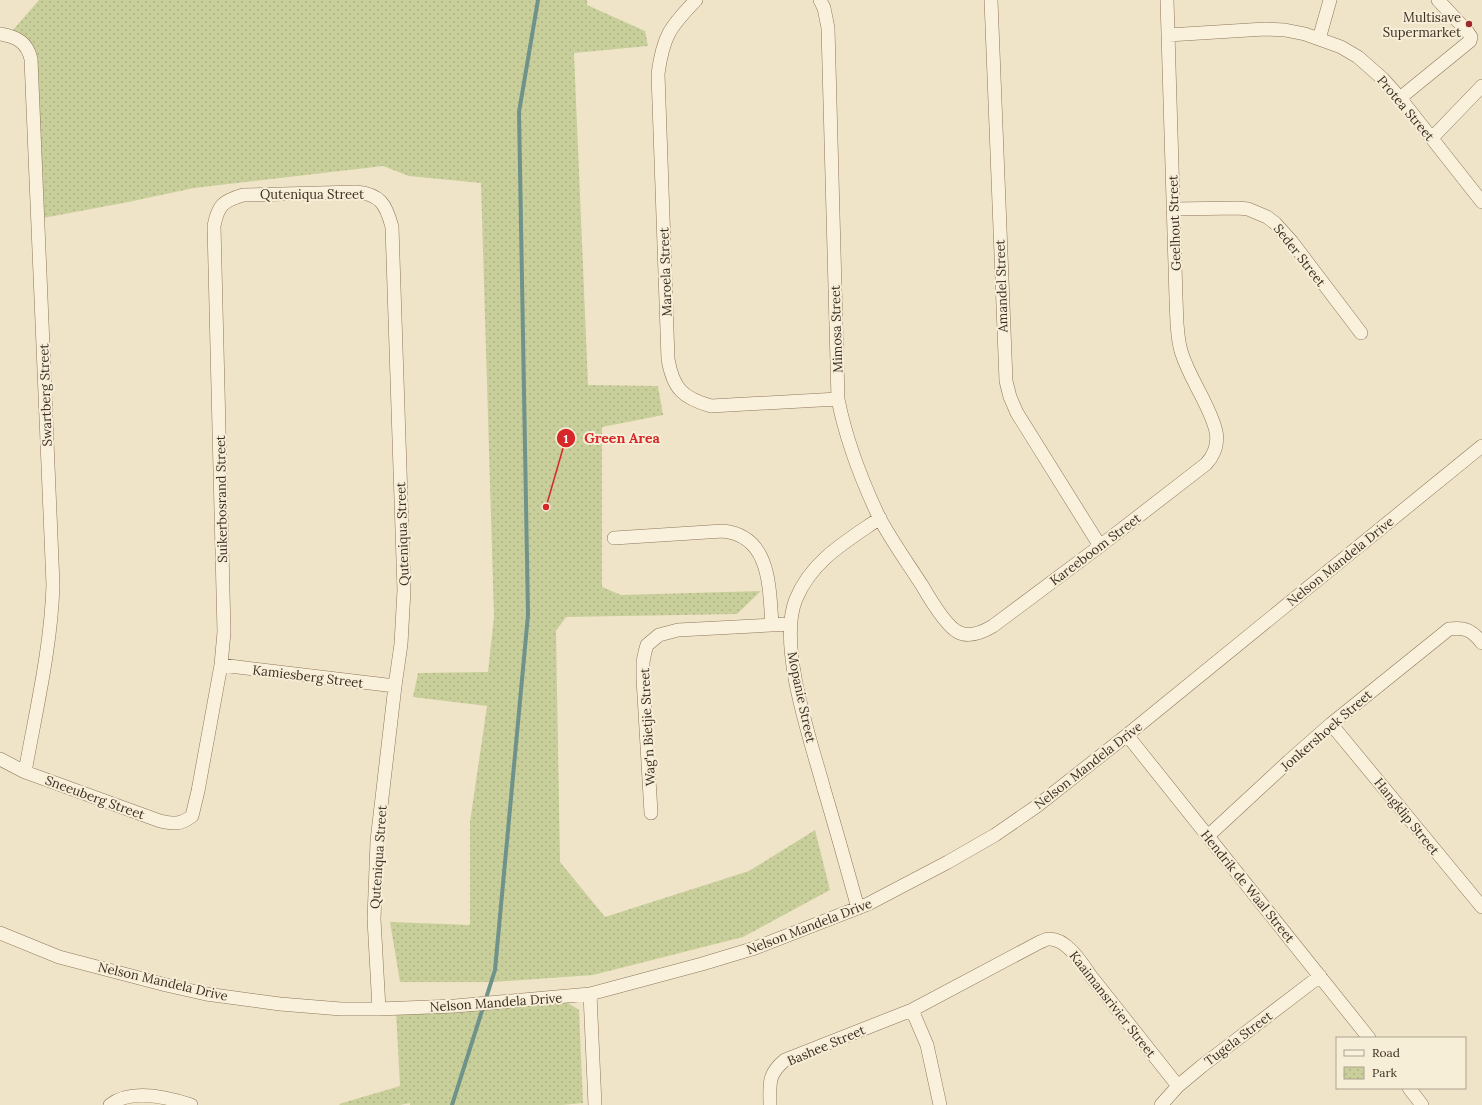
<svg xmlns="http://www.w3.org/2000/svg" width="1482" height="1105" viewBox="0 0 1482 1105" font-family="Lora,serif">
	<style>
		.park { fill: url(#park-dots) }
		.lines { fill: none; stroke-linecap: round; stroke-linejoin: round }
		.stream { stroke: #6f938a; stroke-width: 4 }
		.minor-casing { stroke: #8d765c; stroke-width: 14 }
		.minor { stroke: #faf1dc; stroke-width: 13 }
		.poi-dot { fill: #9e2a2b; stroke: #f7eed8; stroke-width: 1.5 }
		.labels { text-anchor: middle; stroke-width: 4; stroke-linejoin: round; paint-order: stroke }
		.poi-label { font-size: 13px; fill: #3d2e20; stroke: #f7eed8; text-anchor: end }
		.street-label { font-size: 13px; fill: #3d2e20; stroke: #f7eed8 }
		.leader { fill: none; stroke: #d62828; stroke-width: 1.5 }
		.callout-dot { fill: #d62828; stroke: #f7eed8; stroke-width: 1.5 }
		.mark-label { font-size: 12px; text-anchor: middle; font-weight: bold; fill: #fff }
		.callout-label { font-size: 14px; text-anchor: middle; font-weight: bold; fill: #d62828; stroke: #f7eed8; stroke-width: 4; stroke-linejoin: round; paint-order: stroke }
	</style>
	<defs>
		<pattern id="park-dots" width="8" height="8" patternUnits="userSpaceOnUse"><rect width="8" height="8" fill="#c9cf9b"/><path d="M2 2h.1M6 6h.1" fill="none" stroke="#aeb285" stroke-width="1.8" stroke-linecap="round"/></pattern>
	</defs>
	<rect width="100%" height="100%" fill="#f0e4c8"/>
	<path class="park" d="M39,0H587V5L645,31L648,46L574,53L588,385L658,386L663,415L602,427V587L621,595L761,591L737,614L566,617L556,631L560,862L605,917L749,871L815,830L830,890L743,937L593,975L492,982H400L390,922L470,925V822L487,706L413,697L418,673L488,672L494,617L481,183L409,176L383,166L194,188L128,202L38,219L32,48L13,30Z
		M565,1001L579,1010L583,1103L562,1105H410V1103L400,1105H340L339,1104L400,1086L396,1010Z"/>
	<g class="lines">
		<path class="stream" d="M452,1105L495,970L528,615L519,112L538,0"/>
		<defs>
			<path id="minor" d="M696,0C670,27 663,36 658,74L668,359C673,389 683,398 711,406L838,399
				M820,0L824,8L828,28L838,399C846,440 861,479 879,517C891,540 909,565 923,587C930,599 946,626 958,632C969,638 983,632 993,626L1100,546L1206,464C1226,442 1214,422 1203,399C1195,383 1186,368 1181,351C1176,334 1177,316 1176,299L1167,0
				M991,0L1006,381L1010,397L1017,413L1100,546
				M0,34C17,37 27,42 31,59L53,585C51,648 36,710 25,772
				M1168,35L1265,29L1285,30L1305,34L1341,47L1358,57L1383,79L1400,98L1482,202
				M1319,39L1330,0
				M1400,98L1470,41L1471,37L1467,31L1438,0
				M1432,138L1482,86
				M1173,209L1238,208L1248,209L1267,217L1275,223L1292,242L1361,333
				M614,538L723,531C771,536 769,587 772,624
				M221,665L395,686
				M1331,724L1482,907
				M1127,735L1369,1038
				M0,759L25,772L160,821C174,824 180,825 192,816L198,791L221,665L224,632L214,226C218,205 223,201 243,195L356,192C380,194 386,204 392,227L404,590L401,644L395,686L377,841L374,919L379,1009
				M651,813L643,678V662L645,652L647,645L659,635L678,630L790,624
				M1208,836L1289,761L1331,724L1449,629C1465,627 1472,630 1482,643
				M858,908C847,869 836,829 824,789C811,741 777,645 796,599C812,560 847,541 880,518
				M0,933L59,957L166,985L206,994L280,1004L341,1009H379L455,1006L590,994L702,964L755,948L868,904L948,862L995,835L1037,806L1127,735L1482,446
				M590,994L595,1105
				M912,1010L927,1045L940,1105
				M1409,1088L1422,1105
				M110,1105C131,1088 167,1097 191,1105
				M770,1105C770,1084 767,1075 785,1060L912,1010L1040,942C1043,941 1046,939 1049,939C1066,938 1082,963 1090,975L1178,1086
				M1161,1105L1178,1086L1202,1066L1320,976"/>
		</defs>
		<use href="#minor" class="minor-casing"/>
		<use href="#minor" class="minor"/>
	</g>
	<circle class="poi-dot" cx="1469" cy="24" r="4"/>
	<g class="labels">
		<g class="poi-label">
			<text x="1461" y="22">Multisave<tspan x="1461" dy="15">Supermarket</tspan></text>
		</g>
		<g class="street-label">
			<text transform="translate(1406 108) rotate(50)" y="5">Protea Street</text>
			<text x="312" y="199">Quteniqua Street</text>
			<text transform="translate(1174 223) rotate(-92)" y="5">Geelhout Street</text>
			<text transform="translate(1300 255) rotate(52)" y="5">Seder Street</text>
			<text transform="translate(665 272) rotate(-92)" y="5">Maroela Street</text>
			<text transform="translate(1001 286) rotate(-92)" y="5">Amandel Street</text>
			<text transform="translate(836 329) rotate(-92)" y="5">Mimosa Street</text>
			<text transform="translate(45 395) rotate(-92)" y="5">Swartberg Street</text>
			<text transform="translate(221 499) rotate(-91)" y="5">Suikerbosrand Street</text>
			<text transform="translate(402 534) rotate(-92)" y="5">Quteniqua Street</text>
			<text transform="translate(1095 549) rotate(-37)" y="5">Kareeboom Street</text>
			<text transform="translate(1340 561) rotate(-39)" y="5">Nelson Mandela Drive</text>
			<text transform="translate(308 676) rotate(7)" y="5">Kamiesberg Street</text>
			<text transform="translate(802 697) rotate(78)" y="5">Mopanie Street</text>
			<text transform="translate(647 727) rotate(-93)" y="5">Wag'n Bietjie Street</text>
			<text transform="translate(1326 730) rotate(-41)" y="5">Jonkershoek Street</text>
			<text transform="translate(1088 765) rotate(-38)" y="5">Nelson Mandela Drive</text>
			<text transform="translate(95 797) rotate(20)" y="5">Sneeuberg Street</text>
			<text transform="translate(1407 816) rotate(51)" y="5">Hangklip Street</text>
			<text transform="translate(378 857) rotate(-86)" y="5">Quteniqua Street</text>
			<text transform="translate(1248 886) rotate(51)" y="5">Hendrik de Waal Street</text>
			<text transform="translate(809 926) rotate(-21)" y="5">Nelson Mandela Drive</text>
			<text transform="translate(163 981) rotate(13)" y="5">Nelson Mandela Drive</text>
			<text transform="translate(496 1002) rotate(-4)" y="5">Nelson Mandela Drive</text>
			<text transform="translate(1113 1004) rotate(52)" y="5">Kaaimansrivier Street</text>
			<text transform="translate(1238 1038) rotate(-37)" y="5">Tugela Street</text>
			<text transform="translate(826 1045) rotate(-23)" y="5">Bashee Street</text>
		</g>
	</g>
	<path class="leader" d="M546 507L566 438"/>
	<g class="callout-dot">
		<circle cx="546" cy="507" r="4"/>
		<circle cx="566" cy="438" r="10"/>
	</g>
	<g class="mark-label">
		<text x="566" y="443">1</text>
	</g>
	<g class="callout-label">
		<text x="622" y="443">Green Area</text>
	</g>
	<rect x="1336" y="1037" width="130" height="52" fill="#f7eed8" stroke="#ada18e"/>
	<rect x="1344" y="1050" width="20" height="6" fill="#faf1dc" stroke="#ada18e"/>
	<text x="1372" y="1057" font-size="12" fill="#3d2e20">Road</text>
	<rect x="1344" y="1067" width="20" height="12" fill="url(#park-dots)" stroke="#ada18e"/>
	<text x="1372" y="1077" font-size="12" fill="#3d2e20">Park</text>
</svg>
